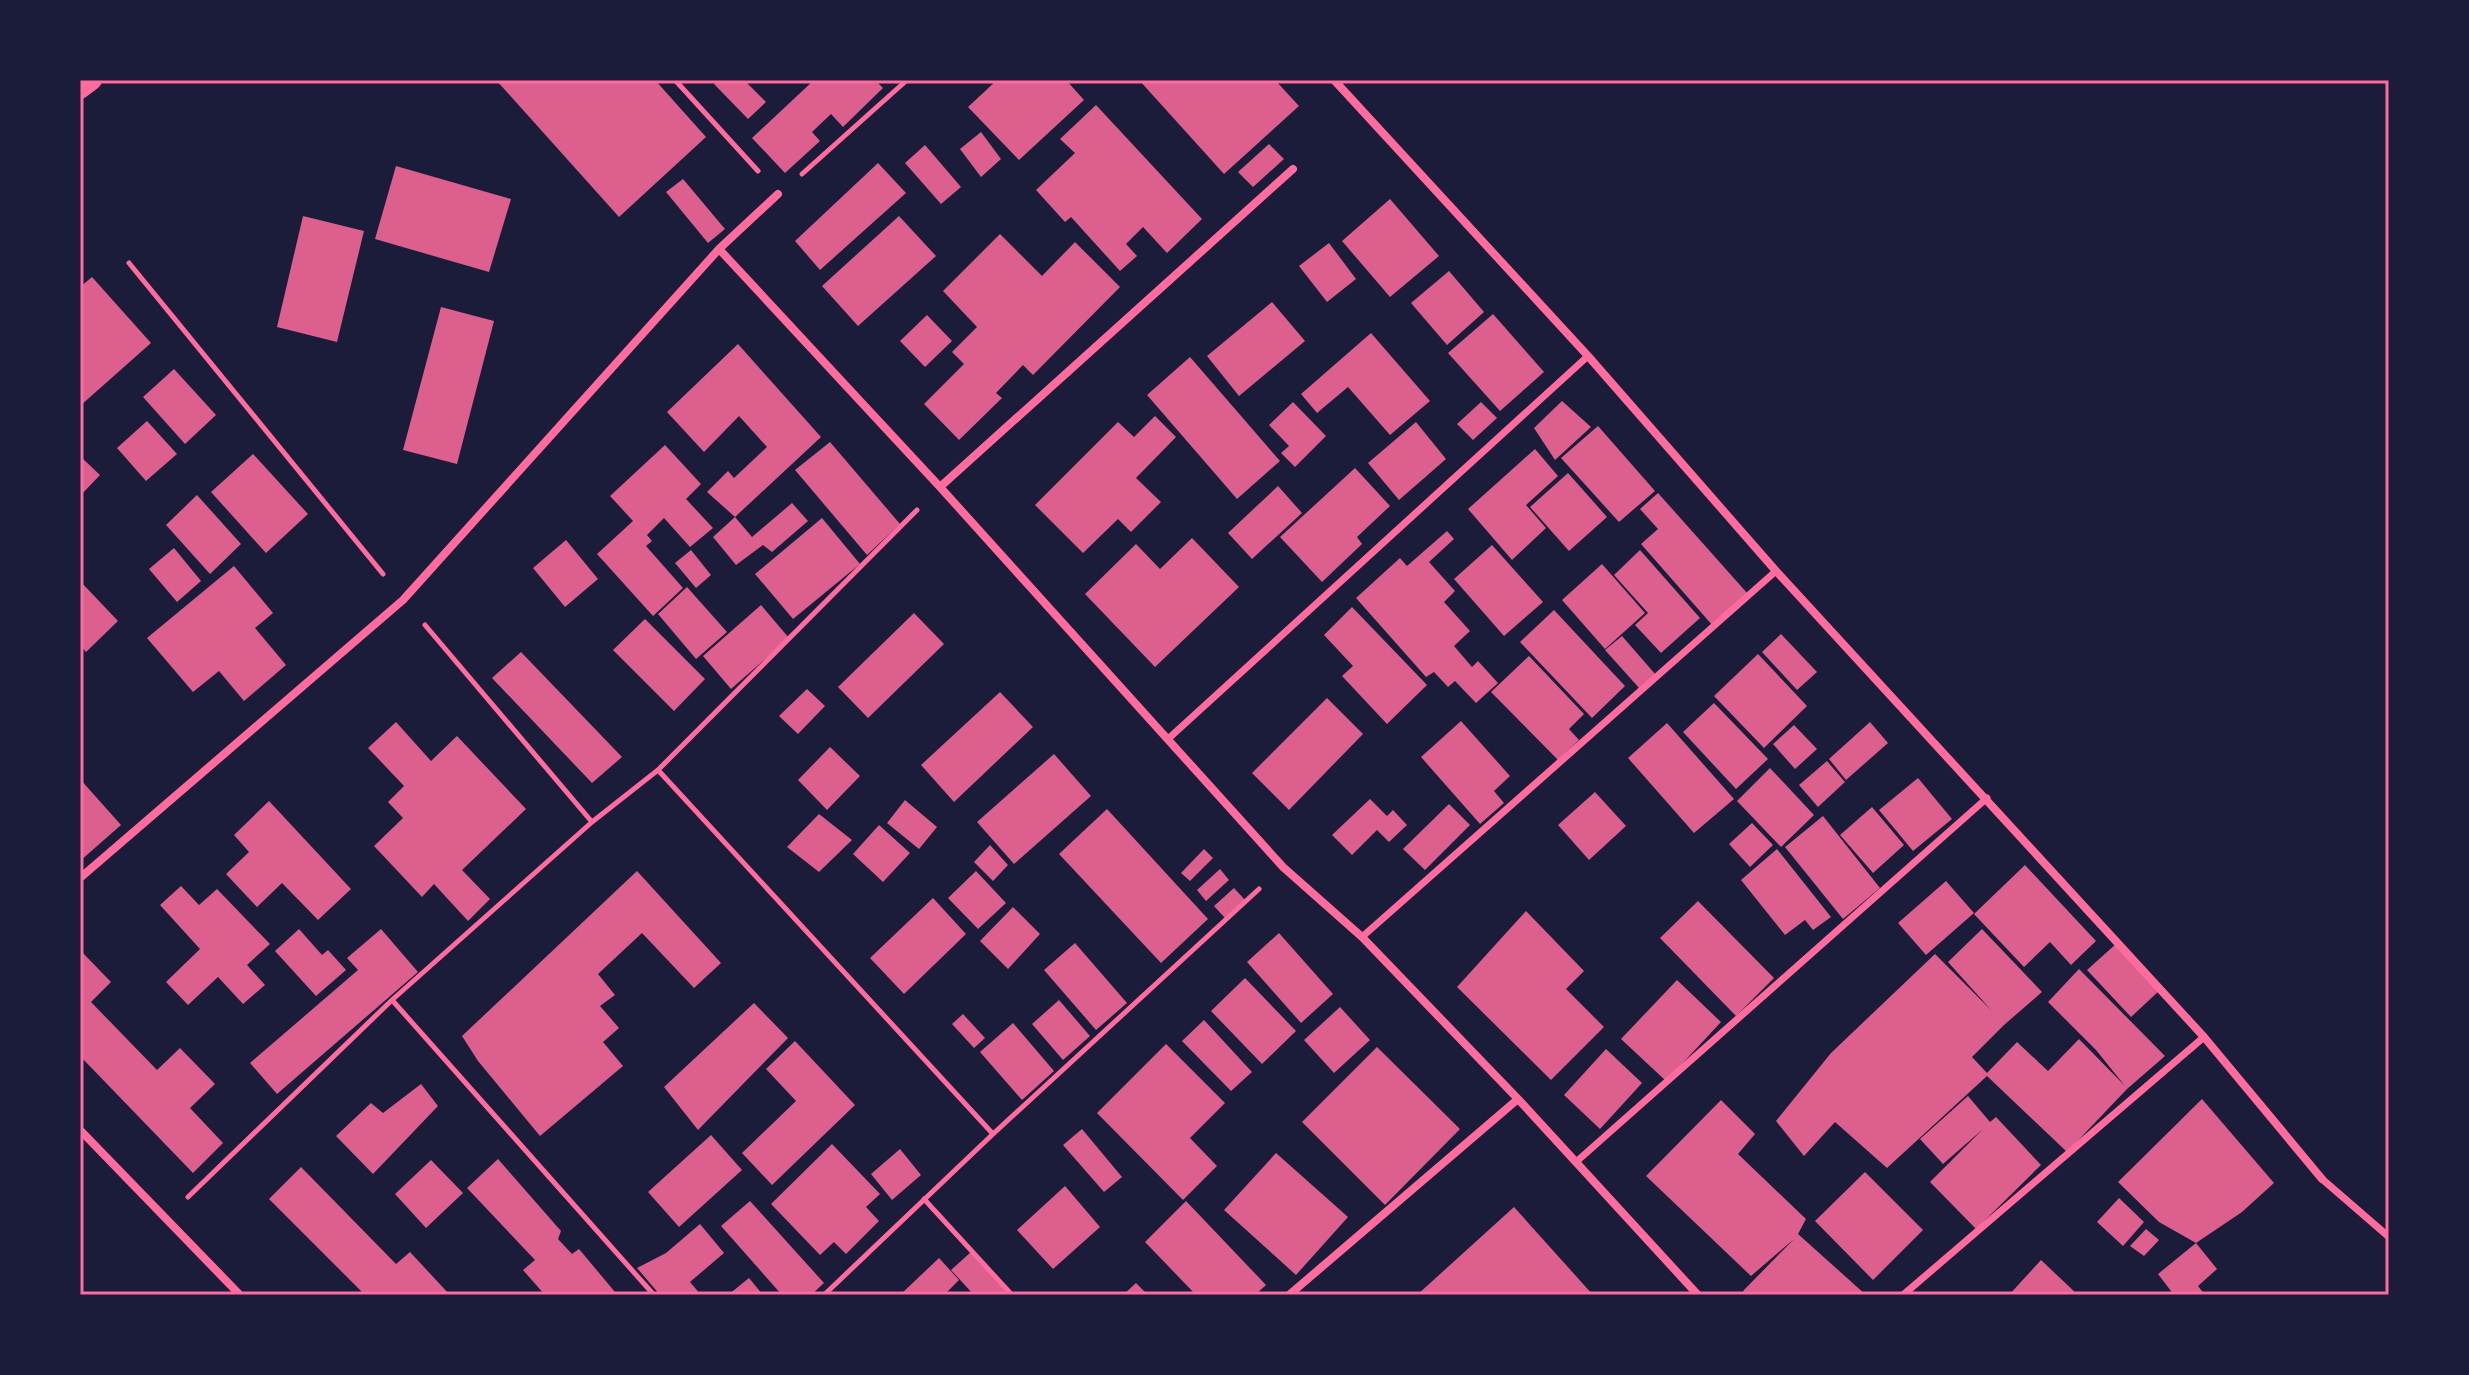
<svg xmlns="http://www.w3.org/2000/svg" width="2469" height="1375" viewBox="0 0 2469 1375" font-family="Karla,sans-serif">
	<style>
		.building { fill: #dd5f8e }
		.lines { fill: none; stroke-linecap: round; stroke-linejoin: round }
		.path { stroke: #ff6b9d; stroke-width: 5 }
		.pedestrian { stroke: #ff6b9d; stroke-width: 7 }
		.minor { stroke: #ff6b9d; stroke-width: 8 }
		.primary { stroke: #ff6b9d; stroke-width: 20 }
		.neatline { fill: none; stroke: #ff6b9d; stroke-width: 3 }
	</style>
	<rect width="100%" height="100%" fill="#1b1b3a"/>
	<path class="building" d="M496,80H655L706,137L619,217Z
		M718,80H744L766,102L748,119L714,84Z
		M814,80H875L883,88L843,127L831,114L812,132L820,141L785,173L752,138Z
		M997,80H1066L1084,100L1019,160L968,107Z
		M1139,80H1275L1299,106L1224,174Z
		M1096,105L1202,219L1167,253L1143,227L1126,244L1137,256L1120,271L1071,217L1065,222L1036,190L1075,153L1060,139Z
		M981,132L1001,159L981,177L960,149Z
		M1269,144L1284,159L1253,187L1238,172Z
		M925,145L961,187L941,204L905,163Z
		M878,163L906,193L820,270L795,241Z
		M396,166L511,199L489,272L375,239Z
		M683,179L725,229L708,243L666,192Z
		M1390,199L1439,256L1390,297L1342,241Z
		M303,216L364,231L337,342L277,327Z
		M899,216L936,256L858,326L822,286Z
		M1000,234L1042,276L1075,242L1120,287L1033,375L1023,365L996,393L1002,398L959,440L924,404L964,364L952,352L977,327L943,291Z
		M1329,243L1356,279L1327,302L1299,266Z
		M1449,271L1484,312L1447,345L1411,303Z
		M92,277L151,343L80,406V287Z
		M1272,302L1305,341L1239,396L1207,356Z
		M441,307L494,321L457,464L403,450Z
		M1493,314L1544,372L1500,411L1448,353Z
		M927,315L952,341L925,367L900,341Z
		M1371,333L1430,401L1390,435L1348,387L1317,413L1301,394Z
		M738,344L821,437L735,517L707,492L728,471L734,478L767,447L739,416L704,452L667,412Z
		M1190,357L1280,461L1237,499L1147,395Z
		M174,369L216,415L185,444L143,397Z
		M1562,401L1591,427L1555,460L1534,428Z
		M1293,402L1326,436L1295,467L1281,453L1289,446L1269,425Z
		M1481,402L1497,418L1473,440L1457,424Z
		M1155,416L1176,437L1136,478L1161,502L1131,532L1118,519L1083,553L1035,505L1118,422L1134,437Z
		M147,421L177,454L146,481L117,448Z
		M1416,422L1446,459L1399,500L1368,463Z
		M1598,426L1655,491L1619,522L1561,458Z
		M830,442L900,524L867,555L795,470Z
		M665,445L701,484L686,499L713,528L690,547L664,518L647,535L652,541L646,546L683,588L653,616L597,554L633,521L610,496Z
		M1535,449L1558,476L1526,505L1546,528L1512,560L1468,509Z
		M253,454L308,514L266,553L211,492Z
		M80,456L100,475L80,496Z
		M1355,468L1390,506L1357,537L1362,544L1322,582L1280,537Z
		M1568,473L1607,517L1569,551L1530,507Z
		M1278,486L1302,513L1252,559L1228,533Z
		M1658,493L1748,594L1713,626L1641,544L1658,529L1640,509Z
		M197,495L241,544L210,574L166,525Z
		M792,503L808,521L772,552L763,545L736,565L713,537L735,517L752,537Z
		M822,518L860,564L793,619L755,574Z
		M1447,531L1454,539L1429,562L1455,591L1444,602L1470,631L1454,646L1472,667L1478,661L1498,683L1476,703L1455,681L1448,687L1434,672L1426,677L1356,598L1400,558L1407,566Z
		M1192,538L1239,587L1155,667L1085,594L1136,544L1160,569Z
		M566,540L598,579L565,607L533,568Z
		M1492,545L1543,602L1504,636L1454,579Z
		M174,548L201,581L177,602L149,569Z
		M691,550L711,575L696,588L675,563Z
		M1640,550L1700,618L1661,653L1635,625L1648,613L1614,575Z
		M1602,564L1645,613L1605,649L1562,600Z
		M234,566L273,613L255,628L286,665L244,701L219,671L193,692L147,638Z
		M80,581L118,621L86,652L80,645Z
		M687,587L727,632L696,659L658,614Z
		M761,605L789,638L731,689L703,656Z
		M1352,607L1427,685L1387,724L1342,676L1353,666L1324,635Z
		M1554,610L1625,686L1592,718L1520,642Z
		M914,613L944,644L868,718L838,687Z
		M645,619L705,679L674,711L613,650Z
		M1781,634L1817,672L1797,690L1762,652Z
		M1622,636L1656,675L1640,689L1605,650Z
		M521,652L622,757L592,783L492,678Z
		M1758,654L1807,706L1764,748L1714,696Z
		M1529,656L1584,714L1569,729L1579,740L1558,760L1491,692Z
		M807,689L825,706L798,734L779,716Z
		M1000,692L1033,727L954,802L921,765Z
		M1327,698L1363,734L1289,810L1252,773Z
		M1714,703L1768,759L1736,789L1683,732Z
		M1461,721L1510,776L1494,791L1504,803L1480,824L1421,757Z
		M396,722L431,761L457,736L526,809L462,870L490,899L468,921L434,884L422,897L374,846L403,818L388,802L404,786L368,748Z
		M1870,722L1888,743L1846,780L1829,759Z
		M1667,723L1734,799L1694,833L1628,758Z
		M1794,725L1817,749L1795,769L1773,744Z
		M830,747L860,776L827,810L798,780Z
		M1054,754L1091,796L1014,864L977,822Z
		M1827,761L1845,782L1818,807L1799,785Z
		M1770,768L1814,815L1781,847L1737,801Z
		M1918,778L1952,819L1913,851L1879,810Z
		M80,779L121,825L80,861Z
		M1595,792L1626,826L1589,860L1558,825Z
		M1370,799L1387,816L1393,810L1407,825L1389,842L1377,830L1352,855L1332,835Z
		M905,800L937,827L919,849L887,823Z
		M269,801L351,889L318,920L282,883L257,907L226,874L249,852L234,835Z
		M1449,804L1470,825L1425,870L1403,849Z
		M1872,807L1904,845L1873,873L1840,835Z
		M1107,809L1208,919L1161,963L1059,854Z
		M819,814L852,840L819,872L787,847Z
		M1823,816L1880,888L1843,919L1785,847Z
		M1752,823L1773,845L1750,867L1729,844Z
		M879,825L910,853L883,882L853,854Z
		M990,845L1008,865L993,881L974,862Z
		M1204,849L1213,858L1190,881L1181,873Z
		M1777,849L1831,917L1813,930L1805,920L1785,935L1741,880Z
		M2025,865L2096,941L2071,965L2050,942L2024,967L1974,914Z
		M1220,869L1229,880L1206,901L1197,890Z
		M637,871L721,963L694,988L642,933L598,974L615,995L600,1006L619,1028L603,1042L623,1066L540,1136L478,1061L462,1036Z
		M976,871L1006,903L978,929L948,898Z
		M1946,881L1974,913L1926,955L1898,923Z
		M181,886L199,905L217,889L270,944L247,965L265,985L243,1004L218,977L188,1005L166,982L200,949L160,905Z
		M1234,888L1245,900L1225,918L1214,906Z
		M933,898L966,934L904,994L870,958Z
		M1698,901L1774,978L1736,1016L1660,938Z
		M1013,907L1040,934L1008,969L980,941Z
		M1526,911L1584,971L1566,989L1604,1027L1551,1080L1457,987Z
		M299,929L322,955L328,950L346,970L316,996L275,951Z
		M381,929L418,972L277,1094L250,1063L358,970L347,958Z
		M1982,929L2042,992L2004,1025L1972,1057L1987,1073L2017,1042L2048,1071L2079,1039L2125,1086L2096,1050L2048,1002L2079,969L2165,1056L2127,1089L2067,1152L1987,1076L1887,1168L1835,1122L1804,1156L1776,1121L1831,1053L1935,954L1992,1011L1948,962Z
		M1279,933L1333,994L1301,1023L1247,962Z
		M1075,943L1127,1003L1096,1030L1044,970Z
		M2117,943L2160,990L2131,1017L2087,970Z
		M80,950L111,982L91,1002L157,1070L180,1048L215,1084L190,1108L223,1143L193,1173L80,1056Z
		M1245,978L1296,1031L1262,1064L1211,1011Z
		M1677,980L1721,1022L1666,1081L1621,1039Z
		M1059,1000L1090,1036L1063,1060L1032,1024Z
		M754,1003L788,1038L698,1130L664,1087Z
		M1340,1007L1370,1040L1334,1073L1304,1040Z
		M963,1014L985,1038L974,1048L952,1024Z
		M1204,1020L1252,1072L1231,1091L1182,1041Z
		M1013,1023L1054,1071L1022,1100L980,1052Z
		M795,1041L855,1105L772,1185L742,1153L796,1101L766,1069Z
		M1166,1044L1225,1103L1190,1138L1217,1166L1183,1200L1097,1113Z
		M1377,1047L1460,1129L1385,1205L1302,1122Z
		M1606,1049L1642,1083L1600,1129L1564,1095Z
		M421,1084L438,1106L373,1174L336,1136L371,1103L383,1113Z
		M1968,1096L1990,1122L1996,1117L2041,1165L1976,1229L1930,1182L1983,1129L1943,1164L1920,1139Z
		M2202,1099L2274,1183L2242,1212L2196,1243L2159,1222L2118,1182Z
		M1721,1100L1755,1134L1738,1154L1806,1219L1798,1234L1866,1295H1748L1743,1291L1794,1239L1751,1276L1646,1176Z
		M1082,1129L1122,1177L1104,1192L1063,1145Z
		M711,1135L742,1170L679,1227L648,1192Z
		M832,1144L880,1194L866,1207L879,1221L846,1254L834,1242L820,1255L771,1204Z
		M900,1149L921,1175L892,1200L871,1174Z
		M1276,1153L1348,1217L1296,1275L1224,1210Z
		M498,1159L561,1231L558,1239L572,1254L579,1249L615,1292L614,1295H545L523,1270L535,1260L467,1188Z
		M431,1160L463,1193L426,1228L395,1194Z
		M301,1167L396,1264L410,1252L450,1295H365L269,1199Z
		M1865,1172L1923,1230L1873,1280L1815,1221Z
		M1065,1186L1100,1227L1053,1269L1017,1230Z
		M2119,1198L2144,1222L2123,1246L2097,1222Z
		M750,1201L824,1283L811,1295H782L721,1226Z
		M1186,1201L1266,1285L1255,1295H1196L1145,1242Z
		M1514,1207L1593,1295H1417Z
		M700,1224L724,1253L690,1282L701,1295H660L637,1268L666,1253Z
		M2146,1229L2159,1240L2144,1256L2130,1246Z
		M2196,1243L2217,1269L2198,1286L2205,1295H2174L2158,1274Z
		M971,1252L1009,1295H974L951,1270Z
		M939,1258L959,1280L944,1295H900Z
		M2041,1260L2078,1295H2009Z
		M749,1278L763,1295H728Z
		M1136,1283L1148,1295H1123Z"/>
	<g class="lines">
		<path class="path" d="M675,80L758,171
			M802,174L907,80
			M129,263L383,574
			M425,625L592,822
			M658,770L993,1134
			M392,1000L654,1295
			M188,1197L392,1000L592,822L658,770L917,510
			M924,1199L1012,1295
			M824,1295L993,1134L1259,889"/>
		<path class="pedestrian" d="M1168,739L1588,356
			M1362,937L1776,571
			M1576,1162L1987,798
			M2322,1179L2389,1237
			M1903,1295L2204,1037"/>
		<path class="minor" d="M1334,80L1588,356L1776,571L2204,1037L2322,1179
			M719,249L940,487L1283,867L1362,937L1518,1099L1698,1295
			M940,487L1293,169
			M80,878L403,600L719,249L778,194
			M80,1130L240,1295
			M1289,1295L1518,1099"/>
		<path class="primary" d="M80,89L92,80"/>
	</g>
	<rect width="2469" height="1375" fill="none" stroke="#1b1b3a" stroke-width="164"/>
	<rect x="82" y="82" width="2305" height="1211" class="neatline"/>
</svg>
